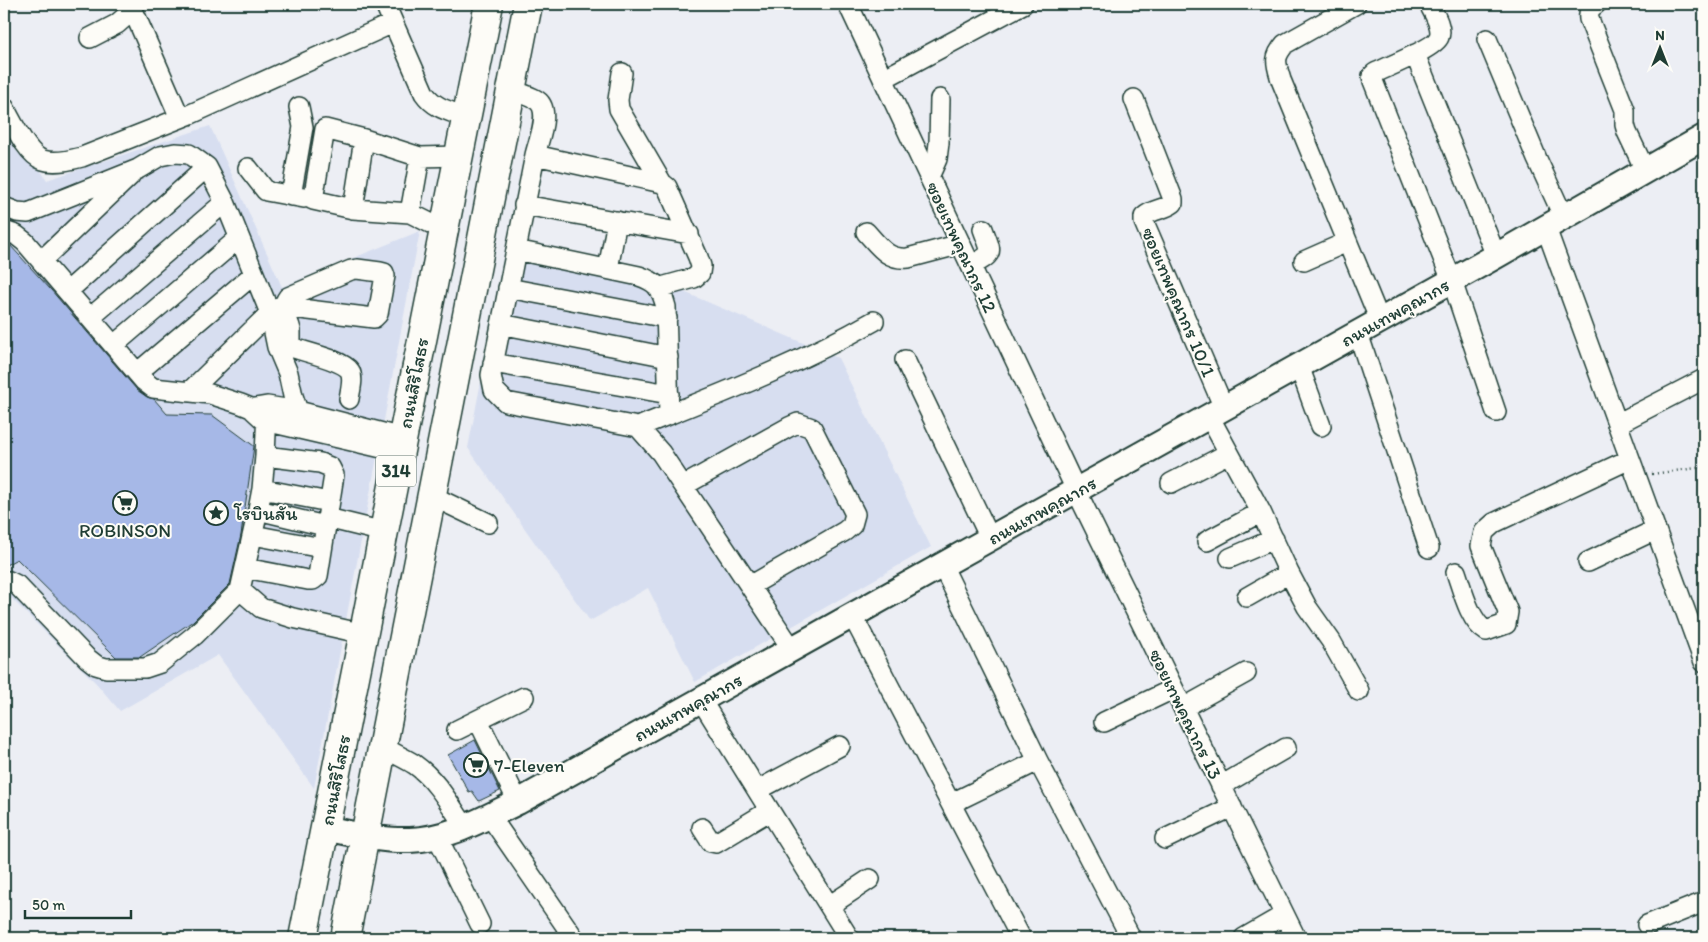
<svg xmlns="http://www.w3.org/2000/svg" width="1708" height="942" viewBox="0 0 1708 942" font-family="Itim,'Playpen Sans Thai',sans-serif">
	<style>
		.built { fill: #d7def0 }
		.building { fill: #a6b8e7; stroke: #1f3d34 }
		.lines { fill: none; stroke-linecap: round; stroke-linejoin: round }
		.minor-casing { stroke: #1f3d34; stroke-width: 22 }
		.major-casing { stroke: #1f3d34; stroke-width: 28 }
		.highway-casing { stroke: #1f3d34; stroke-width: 31 }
		.path { stroke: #1f3d34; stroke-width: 2.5; stroke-dasharray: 1 4; stroke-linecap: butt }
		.minor { stroke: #fdfcf7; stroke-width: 19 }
		.major { stroke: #fdfcf7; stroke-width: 24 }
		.highway { stroke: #fdfcf7; stroke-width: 28 }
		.labels { text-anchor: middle; stroke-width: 4; stroke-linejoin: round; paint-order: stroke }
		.shield { fill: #fdfcf7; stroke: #62766e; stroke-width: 1 }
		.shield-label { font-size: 18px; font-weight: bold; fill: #1f3d34 }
		.street-label { font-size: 19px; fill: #1f3d34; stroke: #fdfcf7 }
		.poi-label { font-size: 19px; fill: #1f3d34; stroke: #fdfcf7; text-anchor: start }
	</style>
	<rect width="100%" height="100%" fill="#eceef4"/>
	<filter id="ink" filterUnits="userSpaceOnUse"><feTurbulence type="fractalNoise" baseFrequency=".02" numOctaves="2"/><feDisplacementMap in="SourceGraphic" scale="10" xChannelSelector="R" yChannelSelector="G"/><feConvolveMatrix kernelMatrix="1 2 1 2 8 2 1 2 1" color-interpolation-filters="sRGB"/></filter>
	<g filter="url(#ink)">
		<path class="built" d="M4,117L47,180L210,126L282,287L420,231L314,788L218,655L120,711L96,683L10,597L4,601Z
			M507,249L684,292L838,358L931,547L695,682L648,588L590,621L468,448Z"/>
		<path class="building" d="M4,243L9,244L51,290L137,390L147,397L154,399L167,414L212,415L254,446L241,535L230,584L193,621L140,657H116L17,559L4,566Z
			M475,740L500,791L479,801L472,791L469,792L448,755Z"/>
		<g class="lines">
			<defs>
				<path id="minor" d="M385,4L424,93C435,109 450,111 468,118
					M848,4L1076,490L1296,938
					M1356,4L1285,44C1273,58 1276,63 1281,80L1380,321
					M1429,4C1433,12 1443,27 1439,37C1435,48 1387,67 1375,73L1372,76L1373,81L1452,281L1496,412
					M1596,4C1590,8 1588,11 1589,19L1625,110V125L1627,132L1646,172
					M133,10L180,118
					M90,38L117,24L133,10V4
					M1487,39L1537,159L1564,218
					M1415,54L1496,256
					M622,73L618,100L619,109L662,183
					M883,79L1023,4
					M512,90C519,93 528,95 535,99C553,108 538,141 535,155L491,375L494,390L506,402L638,427L661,453L792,649
					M1134,99L1173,199V203C1164,210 1152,209 1144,217V222L1224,408
					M4,107C12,121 27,155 43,160C55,164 71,160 82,157L191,114L393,23
					M535,155L662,183L667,187L698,257L701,266L700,273L694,278L658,288
					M248,168L266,191L304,198
					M929,177L937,159L939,143L940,99
					M291,196L303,127L299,107
					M524,205L689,234
					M4,207L17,212L28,213L138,169L160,156L175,153L189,154L207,167L225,202L270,313L277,347L288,373L293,396L298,411
					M353,209L364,139
					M410,213L420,157
					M1546,228L1704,662
					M444,230L410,213L353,209L313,200L325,129L364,139L420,157L459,156
					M4,231L16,235L25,242L144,381L153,388L210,394L241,404L251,408L265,421L399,452
					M866,232C879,246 887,260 908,258L961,244
					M516,250L639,276C657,282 661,288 666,307L669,415
					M41,261L130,176
					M1304,261L1347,242
					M971,266C995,252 992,254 983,229
					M608,269L617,221
					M508,288L667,318
					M68,291L207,167
					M90,318L225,202
					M501,324L668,357
					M1358,333L1429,548
					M114,345L239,238
					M277,347H291C291,341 291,335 291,330C288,317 279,309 288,297L351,270L357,269L380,272L384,273L385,276L378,314L374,318L284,307
					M291,347C305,352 343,360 350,371C354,379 350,391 349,399
					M905,360L990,538
					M493,363L669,394
					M1299,366L1321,426
					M137,373L254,274
					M189,392L270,313L278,307
					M255,408L267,406L298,411L402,438
					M267,410L265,456L262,489L258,510L240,590L261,608L293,618L364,634
					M1209,416L1261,512L1289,573L1247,597
					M1617,424L1704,379
					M638,427C718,395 799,364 874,321
					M1171,483L1229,453
					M683,486L789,427L798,423L812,428L855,514L852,525L845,531L750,586
					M262,489L329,502
					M432,496L488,523
					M258,510L325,526
					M327,518L384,532
					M253,535L322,548
					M1207,541L1261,512
					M1230,558L1274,539
					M1588,562L1655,530
					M942,565L1038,761L1131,938
					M245,568L308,580H313L318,576L334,475L330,467L320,463L265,456
					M1456,572C1462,589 1470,622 1486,631L1506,624L1508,612L1481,546L1484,532L1494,523L1630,459
					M1289,573L1307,607L1331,641L1359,691
					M4,582L9,581L17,585L87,658L96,665L106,668H145L160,663L195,635L240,590
					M852,615L1021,938
					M701,700L849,938
					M1183,708L1246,673
					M478,720L518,802
					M1104,722L1173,689
					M457,730L524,697
					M383,747C393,753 404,758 414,764C436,779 451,806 465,827
					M1221,786L1286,748
					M758,790L840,746
					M952,803L1038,761
					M490,816L574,938
					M702,828L711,842L716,843L769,811
					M437,836L480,924
					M1165,839L1232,807
					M829,906L870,879
					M1647,925L1704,902
					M1244,938L1284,915"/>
				<path id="major" d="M325,828C353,834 381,841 410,840C449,839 484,818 518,802L1496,256L1704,137"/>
				<path id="highway" d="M303,938L489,4
					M345,938L528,4"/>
			</defs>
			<use href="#minor" class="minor-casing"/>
			<use href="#major" class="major-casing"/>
			<use href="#highway" class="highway-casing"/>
			<path class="path" d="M1652,474L1704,467"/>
			<use href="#minor" class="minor"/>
			<use href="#major" class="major"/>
			<use href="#highway" class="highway"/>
		</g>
	</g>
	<defs>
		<symbol id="supermarket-ring" viewBox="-11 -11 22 22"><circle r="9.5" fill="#fdfcf7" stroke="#1f3d34" stroke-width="1.5"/><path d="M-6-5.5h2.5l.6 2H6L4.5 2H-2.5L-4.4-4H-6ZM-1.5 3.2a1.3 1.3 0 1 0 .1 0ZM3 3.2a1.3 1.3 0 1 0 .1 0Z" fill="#1f3d34"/></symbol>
		<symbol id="sight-ring" viewBox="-11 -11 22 22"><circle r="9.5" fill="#fdfcf7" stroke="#1f3d34" stroke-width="1.5"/><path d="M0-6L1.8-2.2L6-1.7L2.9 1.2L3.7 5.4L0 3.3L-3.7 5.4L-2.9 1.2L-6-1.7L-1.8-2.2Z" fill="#1f3d34"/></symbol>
	</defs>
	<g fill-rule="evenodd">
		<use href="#supermarket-ring" x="111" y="489" width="28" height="28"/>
		<use href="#sight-ring" x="202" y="499" width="28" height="28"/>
		<use href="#supermarket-ring" x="462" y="751" width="28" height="28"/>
	</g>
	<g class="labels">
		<rect class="shield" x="376" y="455.5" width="40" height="31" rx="4"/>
		<g class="shield-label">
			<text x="396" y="477">314</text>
		</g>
		<g class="street-label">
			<text transform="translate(962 247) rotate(65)" y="7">ซอยเทพคุณากร 12</text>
			<text transform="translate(1179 302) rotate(67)" y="7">ซอยเทพคุณากร 10/1</text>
			<text transform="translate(1395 312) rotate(-29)" y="7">ถนนเทพคุณากร</text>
			<text transform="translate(413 383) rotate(-79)" y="7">ถนนสิริโสธร</text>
			<text transform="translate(1042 510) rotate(-29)" y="7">ถนนเทพคุณากร</text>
			<text transform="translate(688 707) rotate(-29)" y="7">ถนนเทพคุณากร</text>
			<text transform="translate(1186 714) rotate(64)" y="7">ซอยเทพคุณากร 13</text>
			<text transform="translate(335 780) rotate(-79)" y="7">ถนนสิริโสธร</text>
		</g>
		<g class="poi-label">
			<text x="234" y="520">โรบินสัน</text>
			<text x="125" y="537" text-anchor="middle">ROBINSON</text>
			<text x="494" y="772">7-Eleven</text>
		</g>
	</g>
	<rect width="1708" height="942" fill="none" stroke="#fdfcf7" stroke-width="20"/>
	<rect x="10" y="10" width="1688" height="922" fill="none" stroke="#1f3d34" stroke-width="2" filter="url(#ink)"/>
	<g transform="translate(1660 48)" stroke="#fdfcf7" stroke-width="4" paint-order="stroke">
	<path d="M0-4L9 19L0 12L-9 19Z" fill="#1f3d34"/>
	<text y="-8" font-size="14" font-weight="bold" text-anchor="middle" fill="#1f3d34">N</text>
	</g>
	<path d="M25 910v8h106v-8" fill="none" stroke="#1f3d34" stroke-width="2.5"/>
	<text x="32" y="910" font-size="15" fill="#1f3d34" stroke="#fdfcf7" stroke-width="4" paint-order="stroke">50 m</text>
</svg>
